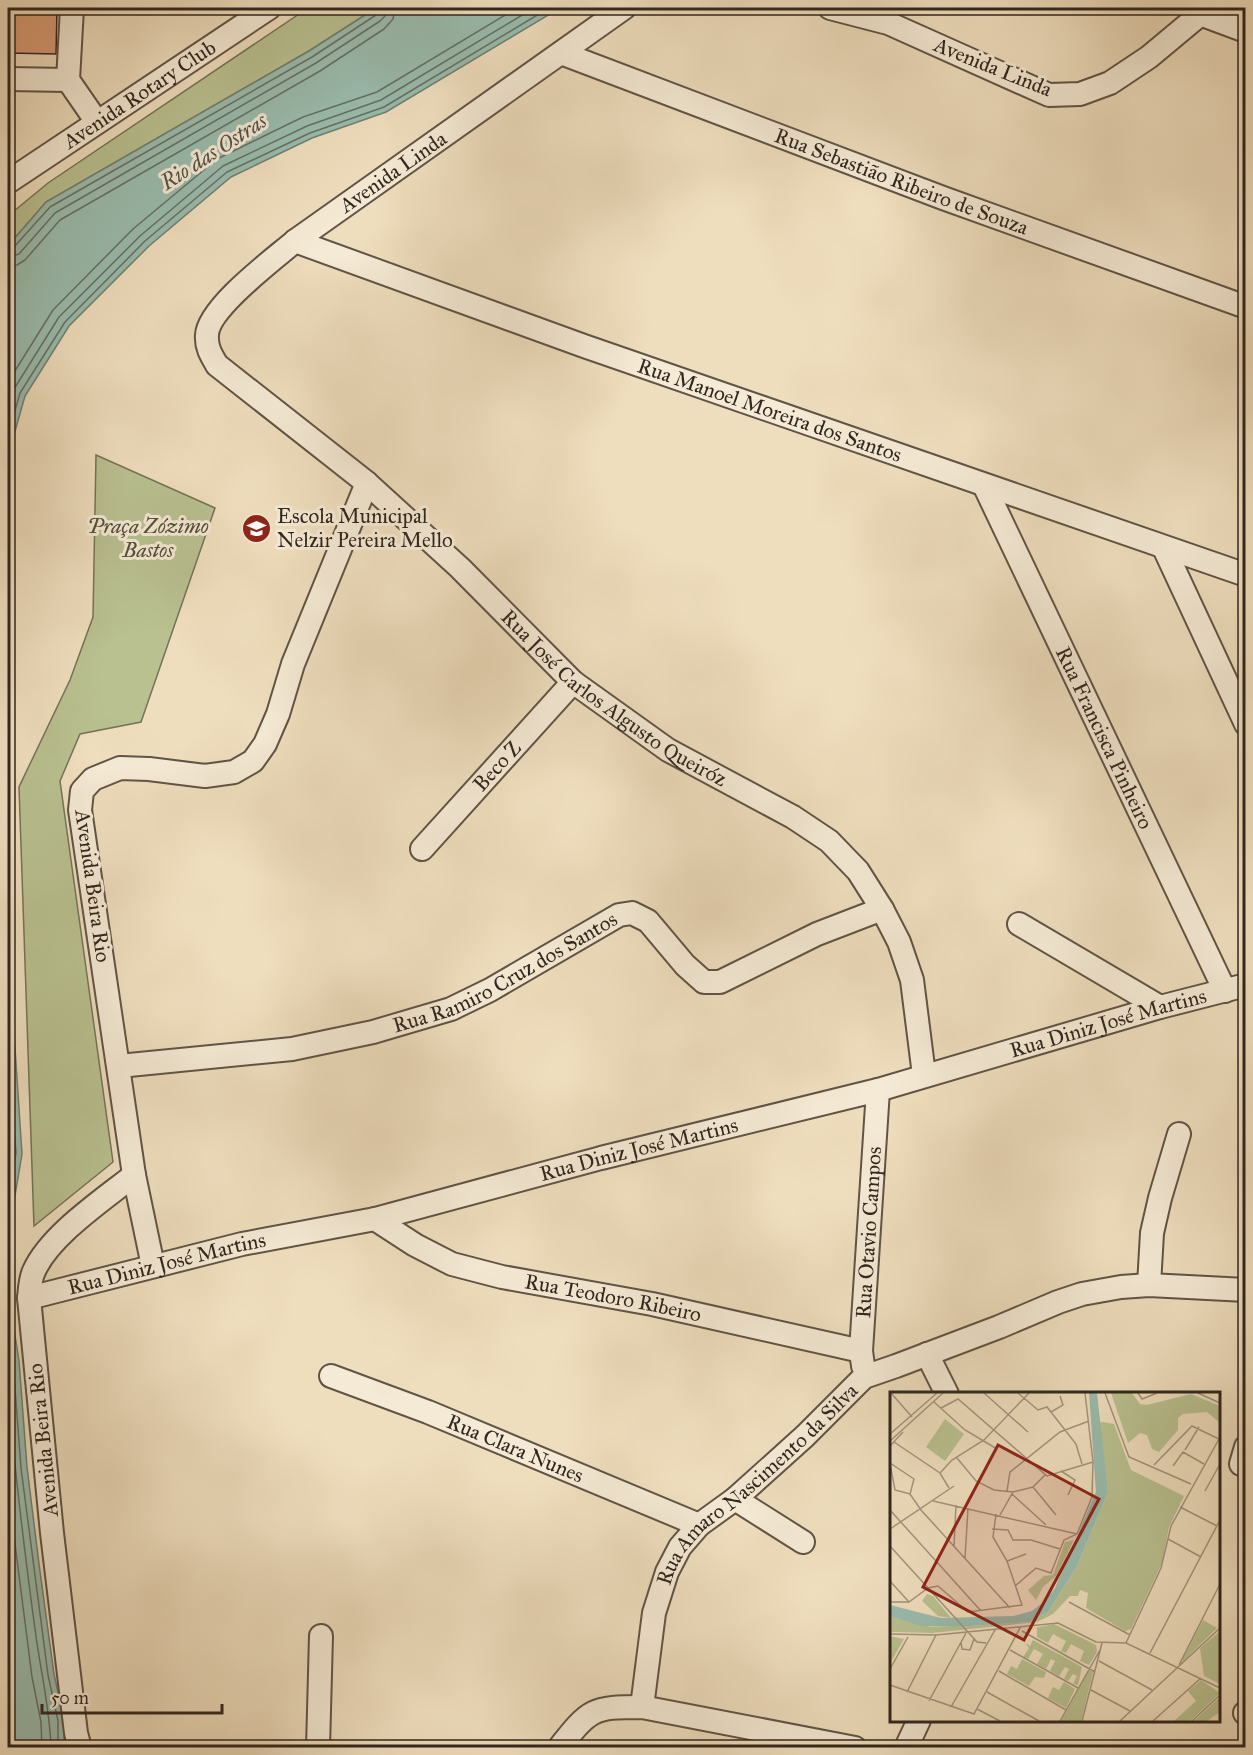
<svg xmlns="http://www.w3.org/2000/svg" width="1253" height="1755" viewBox="0 0 1253 1755" font-family="'IM FELL Great Primer',serif">
	<style>
		.green { fill: #b9c191; stroke: #747458; stroke-width: 1.5 }
		.water { fill: #9abcae; stroke: #708074; stroke-width: 1.5 }
		.lines { fill: none; stroke-linecap: round; stroke-linejoin: round }
		.shore { stroke: #657166; stroke-width: 1.5 }
		.building { fill: #dc9d76; stroke: #30261e; stroke-width: 1.5 }
		.minor-casing { stroke: #605446; stroke-width: 26 }
		.tertiary-casing { stroke: #605446; stroke-width: 32 }
		.minor { stroke: #f5ead5; stroke-width: 22 }
		.tertiary { stroke: #f5ead5; stroke-width: 28 }
		.labels { text-anchor: middle; stroke-width: 6; stroke-linejoin: round; paint-order: stroke }
		.street-label { font-size: 21px; fill: #30261e; stroke: #f5ead5 }
		.poi-label { font-size: 21px; fill: #30261e; stroke: #f5ead5; text-anchor: start }
		.park-label { font-size: 21px; font-style: italic; fill: #524d3b; stroke: #f5ead5 }
		.water-label { font-size: 22px; font-style: italic; fill: #505349; stroke: #f5ead5 }
		.inset-road { fill: none; stroke: #a3947e; stroke-width: 1.5 }
		.view { fill: #8f2418; fill-opacity: 0.15; stroke: #8f2418; stroke-width: 3 }
		.inset-edge { fill: none; stroke: #30261e; stroke-width: 3 }
	</style>
	<rect width="100%" height="100%" fill="#efdebe"/>
	<filter id="stains"><feTurbulence type="fractalNoise" baseFrequency=".00333" numOctaves="4"/><feColorMatrix values="0 0 0 0 .2 0 0 0 0 .09 0 0 0 0 .02 0 0 0 .5 -.17"/></filter>
	<radialGradient id="worn" r=".72"><stop offset=".6" stop-color="#630" stop-opacity="0"/><stop offset="1" stop-color="#630" stop-opacity=".3"/></radialGradient>
	<path class="green" d="M308,8H376L309,51L46,202L8,246V216L48,183Z
		M96,455L215,508L141,722L80,734L60,781L113,1162L34,1226L19,787L70,680L93,617Z"/>
	<path class="water" d="M376,8H560L386,112L312,138L231,177L149,246L69,326L25,396L8,456V246L46,202L309,51Z
		M8,942L22,1154L9,1231L8,1266Z
		M8,1290L19,1361L27,1467L39,1564L54,1674L64,1720V1747H8Z"/>
	<g class="lines">
		<path class="shore" d="M8,249L14,247L50,207L312,57L376,15L379,8
			M8,257L19,254L55,213L316,63L380,21L385,16L386,8
			M8,266L17,265L25,260L60,220L320,71L384,29L393,19L395,8
			M8,382L53,310L133,229L217,159L303,117L377,92L517,8
			M8,409L14,389L59,317L140,236L223,166L307,126L381,100L534,8
			M8,435L20,393L65,322L145,241L227,172L310,133L384,107L549,8
			M8,1038L16,1153L8,1203
			M8,1327L13,1362L21,1468L48,1675L58,1721V1748
			M8,1386C14,1468 24,1548 35,1629C40,1669 50,1708 51,1748
			M8,1489L32,1677L41,1722L42,1748"/>
	</g>
	<path class="building" d="M8,8H57L56,54L8,53Z"/>
	<g class="lines">
		<defs>
			<g id="minor">
				<path d="M72,8L68,80L97,122"/>
				<path id="s1" d="M624,8L295,241C274,259 208,308 207,335C206,347 211,355 217,365L367,483L460,568L573,682L668,750L793,817L829,841L858,871L882,909L899,942L912,980L924,1075"/>
				<path d="M830,8L888,23L1049,95L1080,94L1110,83L1149,57L1203,12"/>
				<path id="s2" d="M561,53L943,198L1246,307"/>
				<path d="M8,79L68,80"/>
				<path id="s3" d="M8,182L269,8"/>
				<path id="s4" d="M295,241L584,346L1246,575"/>
				<path id="s5" d="M984,485L1225,991"/>
				<path d="M1164,548L1246,724"/>
				<path id="s6" d="M422,849L573,682"/>
				<path d="M1019,924L1160,1007"/>
				<path id="s7" d="M119,1066L292,1049L373,1032L451,1009L490,990L619,915L632,913L648,921L685,965L704,982H720L817,934L882,909"/>
				<path d="M134,1175L153,1266"/>
				<path id="s8" d="M375,1219L415,1245L452,1264L502,1277L652,1304L861,1351"/>
				<path d="M1149,1285L1152,1233L1160,1198L1179,1134"/>
				<path id="s9" d="M29,1298L242,1244L375,1219L601,1158L878,1090L1160,1007L1246,985"/>
				<path d="M927,1354L947,1394"/>
				<path id="s10" d="M863,1366L861,1351L878,1090"/>
				<path id="s11" d="M331,1376L428,1412L699,1525"/>
				<path d="M1241,1464L1246,1447"/>
				<path d="M735,1499L803,1542"/>
				<path id="s12" d="M642,1707L654,1613L667,1572L680,1547L699,1525L735,1499L805,1436L864,1377L896,1366L999,1327L1058,1302L1082,1294L1121,1287L1149,1285L1246,1290"/>
				<path d="M1245,1713H1246"/>
				<path d="M80,1748L76,1733L52,1533L29,1298C30,1290 30,1279 34,1271C50,1235 103,1200 134,1175L80,810L82,791L93,779L120,768L149,769L205,776L234,772L253,761L265,744L278,714L293,664L367,483"/>
				<path d="M318,1748L321,1636"/>
				<path d="M559,1748C590,1709 592,1707 642,1707L855,1748"/>
				<path d="M906,1748L919,1720"/>
			</g>
			<path id="tertiary" d="M1205,8L1203,12L1246,28"/>
		</defs>
		<use href="#minor" class="minor-casing"/>
		<use href="#tertiary" class="tertiary-casing"/>
		<use href="#minor" class="minor"/>
		<use href="#tertiary" class="tertiary"/>
	</g>
	<defs>
		<symbol id="school-disc" viewBox="-11 -11 22 22"><circle r="9.5" fill="#8f2418" stroke="#f5ead5"/><path d="M0-5L7-2L0 1L-7-2ZM-4 1L0 2.5L4 1V4Q0 6-4 4Z" fill="#fff"/></symbol>
	</defs>
	<g fill-rule="evenodd">
		<use href="#school-disc" x="240" y="512" width="33" height="33"/>
	</g>
	<g class="labels">
		<g class="street-label">
			<text transform="translate(993 67) rotate(22)" y="7">Avenida Linda</text>
			<text dy="7" stroke="none"><textPath href="#s3" startOffset="158">Avenida Rotary Club</textPath></text>
			<text transform="translate(393 172) rotate(-35)" y="7">Avenida Linda</text>
			<text dy="7" stroke="none"><textPath href="#s2" startOffset="364">Rua Sebastião Ribeiro de Souza</textPath></text>
			<text dy="7" stroke="none"><textPath href="#s4" startOffset="504">Rua Manoel Moreira dos Santos</textPath></text>
			<text dy="7" stroke="none"><textPath href="#s1" startOffset="1086">Rua José Carlos Algusto Queiróz</textPath></text>
			<text dy="7" stroke="none"><textPath href="#s5" startOffset="280">Rua Francisca Pinheiro</textPath></text>
			<text dy="7" stroke="none"><textPath href="#s6" startOffset="112">Beco Z</textPath></text>
			<text transform="translate(93 886) rotate(82)" y="7">Avenida Beira Rio</text>
			<text dy="7" stroke="none"><textPath href="#s7" startOffset="402">Rua Ramiro Cruz dos Santos</textPath></text>
			<text dy="7" stroke="none"><textPath href="#s9" startOffset="1114">Rua Diniz José Martins</textPath></text>
			<text dy="7" stroke="none"><textPath href="#s9" startOffset="628">Rua Diniz José Martins</textPath></text>
			<text dy="7" stroke="none"><textPath href="#s10" startOffset="134">Rua Otavio Campos</textPath></text>
			<text dy="7" stroke="none"><textPath href="#s9" startOffset="142">Rua Diniz José Martins</textPath></text>
			<text dy="7" stroke="none"><textPath href="#s8" startOffset="254">Rua Teodoro Ribeiro</textPath></text>
			<text transform="translate(43 1440) rotate(-96)" y="7">Avenida Beira Rio</text>
			<text dy="7" stroke="none"><textPath href="#s11" startOffset="198">Rua Clara Nunes</textPath></text>
			<text dy="7" stroke="none"><textPath href="#s12" startOffset="264">Rua Amaro Nascimento da Silva</textPath></text>
		</g>
		<g class="poi-label">
			<text x="277" y="523">Escola Municipal<tspan x="277" dy="24">Nelzir Pereira Mello</tspan></text>
		</g>
		<g class="park-label">
			<text x="148" y="533">Praça Zózimo<tspan x="148" dy="24">Bastos</tspan></text>
		</g>
		<g class="water-label">
			<text transform="translate(213 151) rotate(-33)" y="8">Rio das Ostras</text>
		</g>
	</g>
	<g transform="translate(890 1392)">
		<rect width="330" height="330" fill="#efdebe"/>
		<path d="M221,1H242L250,12L257,13L301,2L330,14V31L317,20L293,22L288,26V38L269,60L262,57L257,43L250,41L238,51ZM55,27L74,42L55,69L36,55ZM213,30L224,32L241,78L294,104L279,135L272,171L241,237L235,239L196,216L198,201L190,198L188,204H180L163,222L147,230L42,241L0,240V224L41,235H66L139,230L158,220L187,174L218,100L209,31ZM184,148L166,184L153,195L146,208L138,198L154,184L163,183L175,150ZM37,202L43,204L61,226L48,224L32,209ZM313,228L327,236L290,272ZM164,232L206,253L207,260L199,273L190,269L194,259L181,252L176,261L171,259L176,249L163,242L158,251L147,245V236L139,237ZM329,240L330,241V292L314,284L310,256ZM0,244L14,247L0,271ZM143,248L192,275L188,293L183,292L187,284L183,282L178,289L174,287L179,277L175,275L169,284L160,279L165,269L161,267L156,277L147,272L153,262L144,257L138,267L133,265L139,256L135,251L140,254ZM132,267L156,280L154,286L145,285L139,294L117,282L121,274L127,277ZM199,278L203,280L191,329H171ZM311,288L330,301L300,329H284L306,309L298,299ZM174,290L185,297L176,316L158,306L163,295L169,298ZM330,305V320L317,329H304Z" fill="#b9c191"/>
		<path d="M199,1H207L218,100L187,174L158,220L139,230L66,235L31,234L0,224V213L51,226L123,224L142,219L155,209L165,196L206,100Z" fill="#9abcae"/>
		<path class="inset-road" d="M1,1L22,25M94,1L138,40M128,1L148,18L157,15L186,52L192,72M215,1L239,65L301,92M248,1L252,7L267,1M308,1L330,11M44,10L75,38L107,57M51,16L68,7L157,84L203,70M161,20L173,13L170,4M0,42L47,1M0,49L53,1M4,50L50,81L59,96M0,54L13,40M295,58L309,35M67,66L86,89L104,98L123,100L143,95L155,83M0,71L24,87L20,102L31,118L120,216M0,72L5,98L20,102M264,73L302,34L329,47M283,74L293,60L314,72M171,79L185,88L178,103M50,81L62,68L94,48L139,1M143,95L166,123M117,99L120,80L170,40L199,29M315,99L330,72M122,102L156,133M43,109L187,142M290,115L327,134M0,118L91,219M110,123L123,100M0,137L64,94M102,137L118,138L123,148H141L170,157M278,147L311,165M0,154L87,250L96,251M64,154L66,113M75,166L78,116M117,169L136,162M0,189L19,210M125,194L146,176L161,181L174,148L187,142L202,105L203,70L195,1M0,210H19L38,196L48,194L78,220L132,213L117,169L103,145L106,122M179,210L240,243M132,239L205,280M0,242L46,243L168,231L206,250L236,251L330,296M71,250L72,257L80,258L84,247M236,251L271,176L281,134L329,47M120,258L188,296M260,261L330,128M209,269L262,298M289,273L330,192M0,277L18,245M109,279L176,318M0,293L84,322L131,234M201,298L240,319M17,300L46,243M97,300L149,329M39,309L76,241M61,315L105,238M87,317L110,329M170,329L210,258M192,329L212,251M230,329L330,236M263,329L311,286M302,329L330,303"/>
		<path class="view" d="M108,53L209,107L134,248L33,195Z"/>
		<rect width="330" height="330" class="inset-edge"/>
	</g>
	<rect width="1253" height="1755" fill="none" stroke="#efdebe" stroke-width="30"/>
	<rect x="9" y="9" width="1235" height="1737" fill="none" stroke="#30261e" stroke-width="3"/>
	<rect x="15" y="15" width="1223" height="1725" fill="none" stroke="#30261e" stroke-width="1.5"/>
	<path d="M42 1704v9h180v-9" fill="none" stroke="#30261e" stroke-width="3"/>
	<text x="51" y="1704" font-size="18" fill="#30261e" stroke="#f5ead5" stroke-width="4.5" paint-order="stroke">50 m</text>
	<rect width="100%" height="100%" filter="url(#stains)"/>
	<rect width="100%" height="100%" fill="url(#worn)"/>
</svg>
